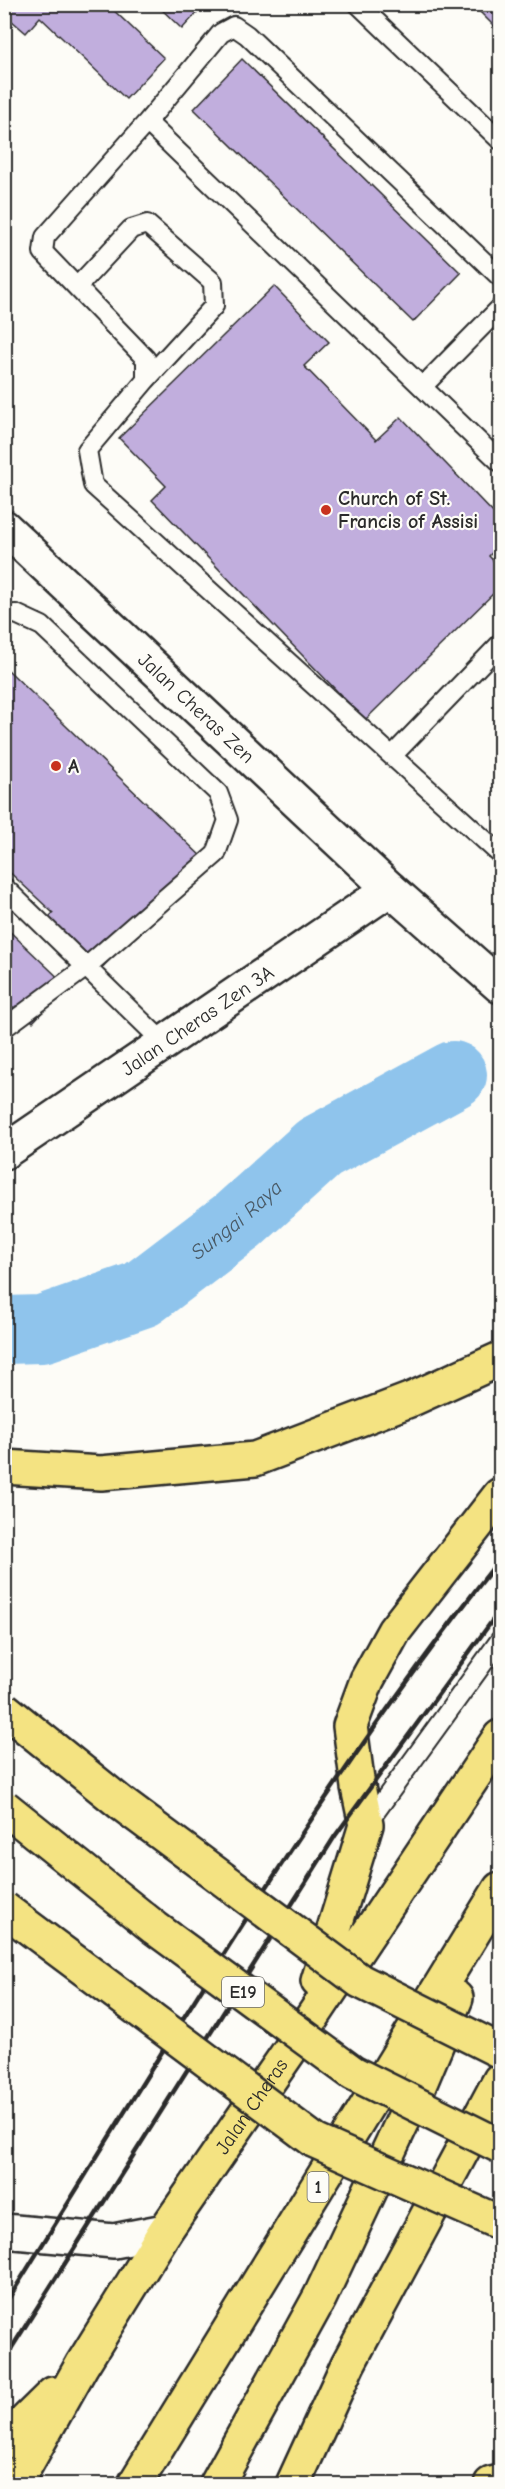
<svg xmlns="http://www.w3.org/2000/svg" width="505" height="2489" viewBox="0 0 505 2489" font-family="'Comic Neue',sans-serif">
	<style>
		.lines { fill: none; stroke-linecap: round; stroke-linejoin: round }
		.river { stroke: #8fc4ec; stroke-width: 68 }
		.building { fill: #c1aedd; stroke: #2b2b2b; stroke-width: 1.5 }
		.service-casing { stroke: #2b2b2b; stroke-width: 22 }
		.minor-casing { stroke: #2b2b2b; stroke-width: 38 }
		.tertiary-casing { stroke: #2b2b2b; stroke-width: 38 }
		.trunk-casing { stroke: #2b2b2b; stroke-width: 38 }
		.motorway-casing { stroke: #2b2b2b; stroke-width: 38 }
		.service { stroke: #fdfcf7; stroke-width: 18 }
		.minor { stroke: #fdfcf7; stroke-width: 33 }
		.tertiary { stroke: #fdfcf7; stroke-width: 33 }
		.trunk { stroke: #f4e382; stroke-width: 33 }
		.motorway { stroke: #f4e382; stroke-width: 33 }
		.rail { stroke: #2b2b2b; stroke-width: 4.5 }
		.motorway-bridge-casing { stroke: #2b2b2b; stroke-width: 38; stroke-linecap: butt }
		.motorway-bridge { stroke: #f4e382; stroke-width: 33 }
		.poi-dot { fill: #c8321e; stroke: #fdfcf7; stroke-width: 2 }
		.labels { text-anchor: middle; stroke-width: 4.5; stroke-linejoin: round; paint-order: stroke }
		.shield { fill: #fdfcf7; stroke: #6a6a68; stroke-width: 1.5 }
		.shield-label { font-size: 18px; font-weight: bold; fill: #2b2b2b }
		.poi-label { font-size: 20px; font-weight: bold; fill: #2b2b2b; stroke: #fdfcf7; text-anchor: start }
		.street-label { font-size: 20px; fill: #2b2b2b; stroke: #fdfcf7 }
		.water-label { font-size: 21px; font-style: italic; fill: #495965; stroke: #fdfcf7 }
	</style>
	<rect width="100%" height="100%" fill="#fdfcf7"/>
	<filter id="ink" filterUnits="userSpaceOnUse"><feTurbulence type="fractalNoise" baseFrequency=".0167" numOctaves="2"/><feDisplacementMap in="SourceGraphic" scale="12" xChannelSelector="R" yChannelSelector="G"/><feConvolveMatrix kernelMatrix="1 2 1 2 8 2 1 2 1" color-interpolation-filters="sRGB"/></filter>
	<g filter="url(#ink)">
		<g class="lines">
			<path class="river" id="s1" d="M4,1330L42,1329L142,1294L238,1221L319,1148L453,1075"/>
		</g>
		<path class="building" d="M6,4H107L164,58L126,99L40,17L26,33L4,14Z
			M156,4H205L182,29Z
			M472,4H500V32Z
			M242,59L461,273L413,322L194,109Z
			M274,286L329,342L304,366L376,440L401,417L500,520V544L489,556L500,568V587L365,720L152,500L166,486L119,438Z
			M7,669L205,860L96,974L42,924L53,913L4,867V672Z
			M4,926L67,986L33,1022L16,1006L4,1019Z"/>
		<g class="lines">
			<defs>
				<path id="service" d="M358,4L500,140
					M147,122L221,33L234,26L247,35L500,277
					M77,287L131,229L147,224L213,282L214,306L146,380
					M423,386L500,308
					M500,462L147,122L45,237L43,252L146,359V380L87,450L93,485L500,854
					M4,615L16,614L42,626L218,793L228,820L216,854L85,968L4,1028
					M392,756L500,644
					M4,887L164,1043
					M366,1825L500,1640"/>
				<g id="minor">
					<path id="s2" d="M4,527L390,889L500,986"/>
					<path id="s3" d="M4,1152L390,889"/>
				</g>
				<path id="tertiary" d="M4,2231L114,2241L165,2231"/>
				<g id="trunk">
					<path d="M318,1981L366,1825L358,1787L350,1726L367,1680L394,1631L500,1495"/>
					<path d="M4,2442L53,2394"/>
					<path id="s4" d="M15,2484L82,2365L165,2231L301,2034L500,1737"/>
					<path d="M135,2484L500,1889"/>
					<path d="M217,2484L320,2297L415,2095L456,1998"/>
				</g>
				<path id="motorway" d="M4,1467L101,1473L255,1459L412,1399L500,1359
					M293,2484L348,2364L500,2080
					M491,2484L500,2482"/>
			</defs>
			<use href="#service" class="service-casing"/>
			<use href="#minor" class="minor-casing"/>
			<use href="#tertiary" class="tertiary-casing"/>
			<use href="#trunk" class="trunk-casing"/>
			<use href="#motorway" class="motorway-casing"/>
			<use href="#service" class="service"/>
			<use href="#minor" class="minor"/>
			<use href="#tertiary" class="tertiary"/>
			<use href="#trunk" class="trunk"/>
			<use href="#motorway" class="motorway"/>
			<path class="rail" d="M4,2306C163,2053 314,1793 500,1559
				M4,2360L335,1836L500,1610"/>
			<defs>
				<path id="motorway-bridge" d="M4,1709L122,1804L360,1981L500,2051
					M4,1807L155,1928L353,2073L500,2146
					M4,1909L315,2141L500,2223"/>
			</defs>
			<use href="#motorway-bridge" class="motorway-bridge-casing"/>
			<use href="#motorway-bridge" class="motorway-bridge"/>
		</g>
	</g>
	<g class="poi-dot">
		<circle cx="326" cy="510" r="6"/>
		<circle cx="56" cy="766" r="6"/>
	</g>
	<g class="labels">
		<g class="shield">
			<rect x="222" y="1977" width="42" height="30" rx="4.5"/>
			<rect x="307.5" y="2172" width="21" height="30" rx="4.5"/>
		</g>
		<g class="shield-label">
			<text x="243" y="1998">E19</text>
			<text x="318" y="2193">1</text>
		</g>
		<g class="poi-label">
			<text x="338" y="505">Church of St.<tspan x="338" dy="23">Francis of Assisi</tspan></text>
			<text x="68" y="773">A</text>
		</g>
		<g class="street-label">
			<text dy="7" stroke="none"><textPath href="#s2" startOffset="264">Jalan Cheras Zen</textPath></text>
			<text dy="7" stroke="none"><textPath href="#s3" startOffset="234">Jalan Cheras Zen 3A</textPath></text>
			<text dy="7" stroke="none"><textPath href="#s4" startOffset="446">Jalan Cheras</textPath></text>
		</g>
		<g class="water-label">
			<text dy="7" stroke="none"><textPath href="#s1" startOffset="264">Sungai Raya</textPath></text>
		</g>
	</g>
	<rect width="505" height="2489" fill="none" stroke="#fdfcf7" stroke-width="24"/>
	<rect x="12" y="12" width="481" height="2465" fill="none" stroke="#2b2b2b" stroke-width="2" filter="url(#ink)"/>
</svg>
